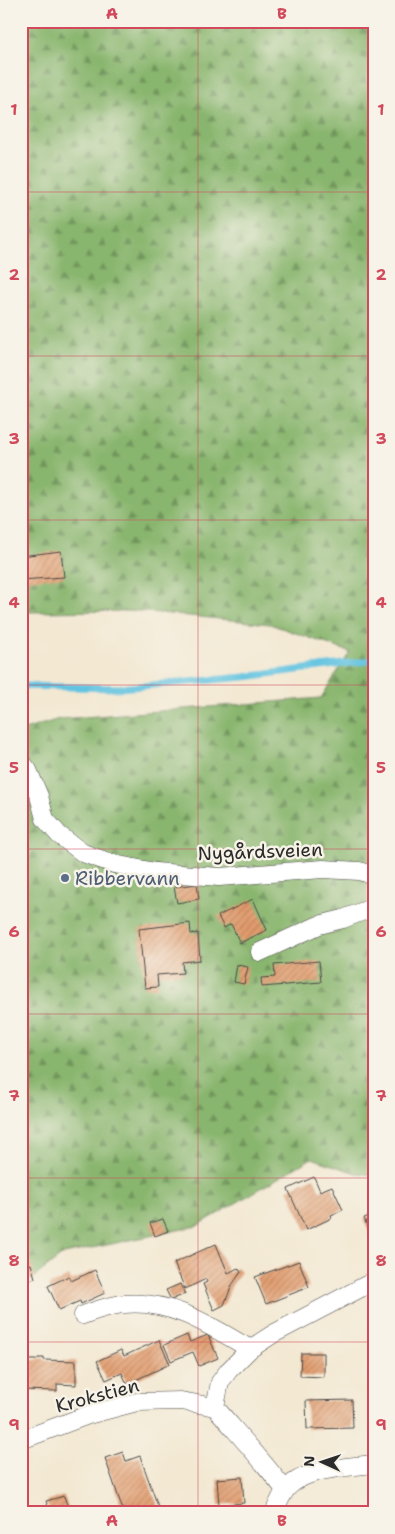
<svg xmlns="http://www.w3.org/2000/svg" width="395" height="1534" viewBox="0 0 395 1534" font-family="'Shantell Sans',sans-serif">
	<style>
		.forest { fill: url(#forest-firs); stroke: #5a704c }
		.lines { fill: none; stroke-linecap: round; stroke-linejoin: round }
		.stream { stroke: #63c4e1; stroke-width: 7 }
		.building { fill: url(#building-hatch) }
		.minor-casing { stroke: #494744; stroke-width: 19 }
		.minor { stroke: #fff; stroke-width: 18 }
		.grid { fill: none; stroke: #d1495b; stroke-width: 1; stroke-opacity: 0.55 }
		.service-dot { fill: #5c6f8a; stroke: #f7f3e8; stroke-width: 2 }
		.labels { text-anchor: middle; stroke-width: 5; stroke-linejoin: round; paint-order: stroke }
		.street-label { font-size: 19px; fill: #2b2b2b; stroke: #f7f3e8 }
		.service-label { font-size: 19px; fill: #4e5e75; stroke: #f7f3e8; text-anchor: start }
		.neatline { fill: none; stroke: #d1495b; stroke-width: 2 }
		.grid-label { font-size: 16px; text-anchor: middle; font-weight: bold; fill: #d1495b }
	</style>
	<defs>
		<pattern id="forest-firs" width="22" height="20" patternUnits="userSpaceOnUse" patternTransform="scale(1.25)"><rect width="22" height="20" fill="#89b66e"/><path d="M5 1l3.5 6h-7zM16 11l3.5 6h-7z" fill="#70945b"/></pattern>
		<pattern id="building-hatch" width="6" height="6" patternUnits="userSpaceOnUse" patternTransform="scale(1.25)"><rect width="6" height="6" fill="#e29b6d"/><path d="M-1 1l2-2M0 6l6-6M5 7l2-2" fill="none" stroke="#b77f5a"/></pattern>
	</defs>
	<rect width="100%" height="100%" fill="#f7f3e8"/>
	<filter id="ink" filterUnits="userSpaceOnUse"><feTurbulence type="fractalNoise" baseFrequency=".02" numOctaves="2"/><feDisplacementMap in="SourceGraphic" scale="10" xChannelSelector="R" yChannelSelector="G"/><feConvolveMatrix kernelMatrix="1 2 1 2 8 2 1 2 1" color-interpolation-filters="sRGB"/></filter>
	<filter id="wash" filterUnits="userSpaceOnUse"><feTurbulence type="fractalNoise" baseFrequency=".0096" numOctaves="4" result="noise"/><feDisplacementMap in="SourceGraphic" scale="20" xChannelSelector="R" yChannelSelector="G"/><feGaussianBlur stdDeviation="1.12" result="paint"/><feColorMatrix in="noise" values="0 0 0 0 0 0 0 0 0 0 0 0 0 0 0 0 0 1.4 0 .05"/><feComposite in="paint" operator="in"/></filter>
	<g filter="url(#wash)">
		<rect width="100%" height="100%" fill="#f3e8d2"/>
		<path class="forest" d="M24,21H374V1175L355,1173L312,1158L197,1226L64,1254L21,1287V731L59,719L321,698L350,652L270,624L139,611L21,612V22Z"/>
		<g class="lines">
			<path class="stream" d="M21,686L119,688L244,677L374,660"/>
		</g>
		<g id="blocks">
			<path class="building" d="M61,551L64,577L21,580V556Z
				M197,884L199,899L177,903L174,887Z
				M253,899L267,930L240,943L231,924L224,928L218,916Z
				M190,923L191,934L198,933L200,960L182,962L183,973L157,975L158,987L145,988L139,929Z
				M319,961L321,982L262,987L261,978L275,977L274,965Z
				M237,965L248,967L244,984L234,982Z
				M314,1177L320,1191L332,1186L343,1210L331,1215L332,1218L306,1230L288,1189Z
				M374,1215V1245L364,1218Z
				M163,1219L168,1231L155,1236L150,1223Z
				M216,1244L228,1273L238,1268L241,1272L232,1285L224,1305L214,1310L203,1284L207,1282L206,1279L185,1289L174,1263Z
				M299,1261L309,1287L266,1304L255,1277Z
				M31,1264L35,1278L22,1283L21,1267Z
				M95,1270L105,1293L81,1304L80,1301L59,1310L48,1286L69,1276L71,1281Z
				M180,1284L185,1294L171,1300L166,1290Z
				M187,1335L190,1342L208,1335L218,1358L199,1366L193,1352L171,1361L164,1345Z
				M159,1340L170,1364L127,1384L122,1373L106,1380L97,1361L121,1350L124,1356Z
				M301,1353H324V1377L300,1376Z
				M38,1358H44V1360L76,1361V1385L57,1384V1391L21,1390V1360H37Z
				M352,1400L353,1428L307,1429L306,1401Z
				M123,1452L126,1461L140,1456L159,1509L148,1513H124L105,1458Z
				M242,1477L244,1503L219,1505L217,1479Z
				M64,1496L70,1513H50L46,1501Z
				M90,1507L92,1513H75V1512Z
				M317,1509H345V1513H317Z"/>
		</g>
	</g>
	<g filter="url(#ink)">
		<use href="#blocks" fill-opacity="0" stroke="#494744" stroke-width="1"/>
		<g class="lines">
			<defs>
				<path id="minor" d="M21,762L28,770L39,796L45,819L59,835L83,853L114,864L155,872L219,877L323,869L359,871L374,875
					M260,952L319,925L343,919L374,907
					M83,1315C97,1310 110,1305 124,1304C171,1299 212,1327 250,1349
					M21,1440L88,1415L137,1402L181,1401L215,1407
					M285,1490C263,1461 239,1435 215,1407L220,1382L229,1370L250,1349L273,1334L374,1281
					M274,1513C277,1506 280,1498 285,1491C301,1468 348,1467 374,1464"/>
			</defs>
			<use href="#minor" class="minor-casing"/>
			<use href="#minor" class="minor"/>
		</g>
	</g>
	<path class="grid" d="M198,21V1513M21,192H374M21,356H374M21,520H374M21,685H374M21,849H374M21,1014H374M21,1178H374M21,1342H374"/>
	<circle class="service-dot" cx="65" cy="878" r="5"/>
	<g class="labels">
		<g class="street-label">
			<text transform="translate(260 851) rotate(-2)" y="7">Nygårdsveien</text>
			<text transform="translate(97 1395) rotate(-15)" y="7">Krokstien</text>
		</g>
		<g class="service-label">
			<text x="75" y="885">Ribbervann</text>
		</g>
	</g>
	<rect width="395" height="1534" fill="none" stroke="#f7f3e8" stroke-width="55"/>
	<g transform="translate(322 1462) rotate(273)" stroke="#f7f3e8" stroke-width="4" paint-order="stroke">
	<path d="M0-4L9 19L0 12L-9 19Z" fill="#2b2b2b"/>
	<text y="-8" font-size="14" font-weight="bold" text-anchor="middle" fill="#2b2b2b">N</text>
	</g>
	<rect x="28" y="28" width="340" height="1478" class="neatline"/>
	<g class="grid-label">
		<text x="112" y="19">A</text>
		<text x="282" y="19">B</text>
		<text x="14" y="115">1</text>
		<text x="381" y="115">1</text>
		<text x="14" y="280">2</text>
		<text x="381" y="280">2</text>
		<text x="14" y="444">3</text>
		<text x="381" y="444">3</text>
		<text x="14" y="608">4</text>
		<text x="381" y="608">4</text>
		<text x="14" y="773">5</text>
		<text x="381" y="773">5</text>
		<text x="14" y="937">6</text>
		<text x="381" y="937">6</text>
		<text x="14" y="1101">7</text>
		<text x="381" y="1101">7</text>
		<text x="14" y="1266">8</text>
		<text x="381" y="1266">8</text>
		<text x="14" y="1430">9</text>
		<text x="381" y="1430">9</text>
		<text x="112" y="1526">A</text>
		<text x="282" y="1526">B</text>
	</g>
</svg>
